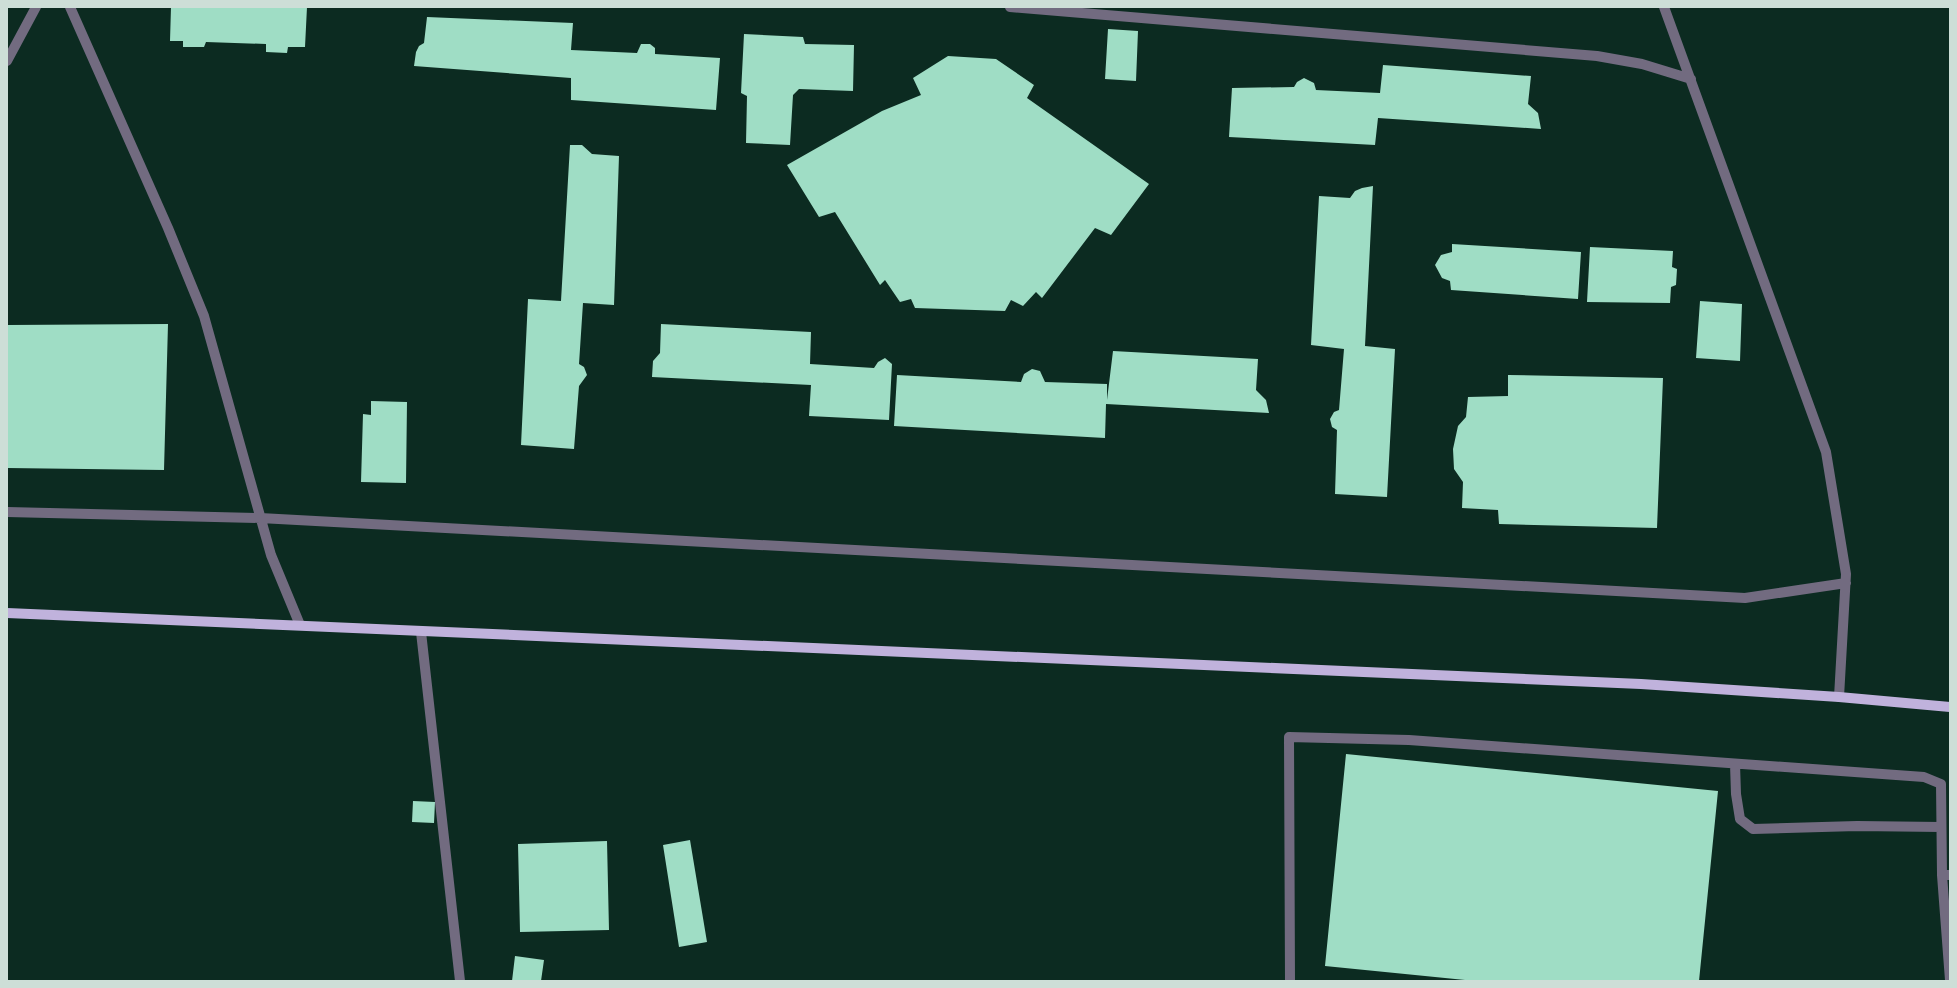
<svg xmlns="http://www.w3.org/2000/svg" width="1957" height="988" viewBox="0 0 1957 988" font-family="'Source Sans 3',sans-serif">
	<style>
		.building { fill: #9fddc5 }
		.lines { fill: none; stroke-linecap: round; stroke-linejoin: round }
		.minor { stroke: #726b80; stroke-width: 10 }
		.major { stroke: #c0b2dc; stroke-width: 10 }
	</style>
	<rect width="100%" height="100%" fill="#0c2b21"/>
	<path class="building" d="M171,7H307L305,47H288L287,53L266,52V44L206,42L204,47H183V41H170Z
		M427,17L573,23L571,50L637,53L641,44H650L655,48V54L720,58L716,110L571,100V78L414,66L416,52L419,46L424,43Z
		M1108,29L1138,31L1136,81L1105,79Z
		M744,34L803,37L805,44L854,45L853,91L799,89L793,95L790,145L746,143L747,96L741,93Z
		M948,56L996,59L1034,85L1027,98L1149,184L1111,235L1095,228L1042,298L1036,292L1023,306L1011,300L1005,311L915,308L911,299L900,302L885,280L880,285L835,212L819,217L787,165L882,111L921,95L913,78Z
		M1383,65L1531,76L1528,104L1538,113L1541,129L1378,118L1375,145L1229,137L1232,88L1294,87L1297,82L1304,78L1314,83L1316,90L1380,93Z
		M570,145H582L592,154L619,156L614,305L583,303L579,364L584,367L587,375L579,386L574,449L521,445L528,299L561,301Z
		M1373,186L1365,346L1395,349L1387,497L1335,494L1337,430L1332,427L1330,419L1334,412L1339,410L1344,349L1311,345L1319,196L1350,198L1355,191L1362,188Z
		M1452,244L1581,252L1578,299L1451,290L1450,281L1442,278L1435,265L1441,255L1452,252Z
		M1590,247L1673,251L1672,267L1677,269L1676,285L1671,287L1670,303L1587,302Z
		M1700,301L1742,304L1740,361L1696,358Z
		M168,324L164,470L7,468V325Z
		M661,324L811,332L810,364L874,368L878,362L885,358L892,364L889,420L809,416L811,385L652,377L653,361L660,353Z
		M1113,351L1258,359L1256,390L1266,400L1269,413L1106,404L1105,438L894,426L897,375L1021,382L1024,374L1032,369L1040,371L1045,382L1107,384V400Z
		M1508,375L1663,378L1657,528L1499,524L1498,510L1462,508L1463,482L1454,469L1453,449L1458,426L1466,417L1468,397L1508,396Z
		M371,401L407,402L406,483L361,482L363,414L371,415Z
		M1346,754L1718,791L1699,981H1475L1325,966Z
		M413,801L435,802L434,823L412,822Z
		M690,840L707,942L679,947L663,845Z
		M607,841L609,930L520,932L518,844Z
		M515,956L544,960L541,981H512Z"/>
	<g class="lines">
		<path class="minor" d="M70,7L168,228L204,316L271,555L300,625
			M1010,7L1597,56L1642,64L1691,79
			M1664,7L1826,452L1846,574L1839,697
			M7,61L36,7
			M7,512L260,518L1745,598L1846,583
			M421,632L460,981
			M1735,764L1736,794L1740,819L1753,829L1857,826L1941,827
			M1942,875L1950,980
			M1290,981L1289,737L1409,740L1924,777L1941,784L1942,875H1950"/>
		<path class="major" d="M7,613L1641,684L1839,697L1950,707"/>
	</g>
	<rect width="1957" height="988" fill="none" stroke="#cdded7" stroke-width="16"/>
</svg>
